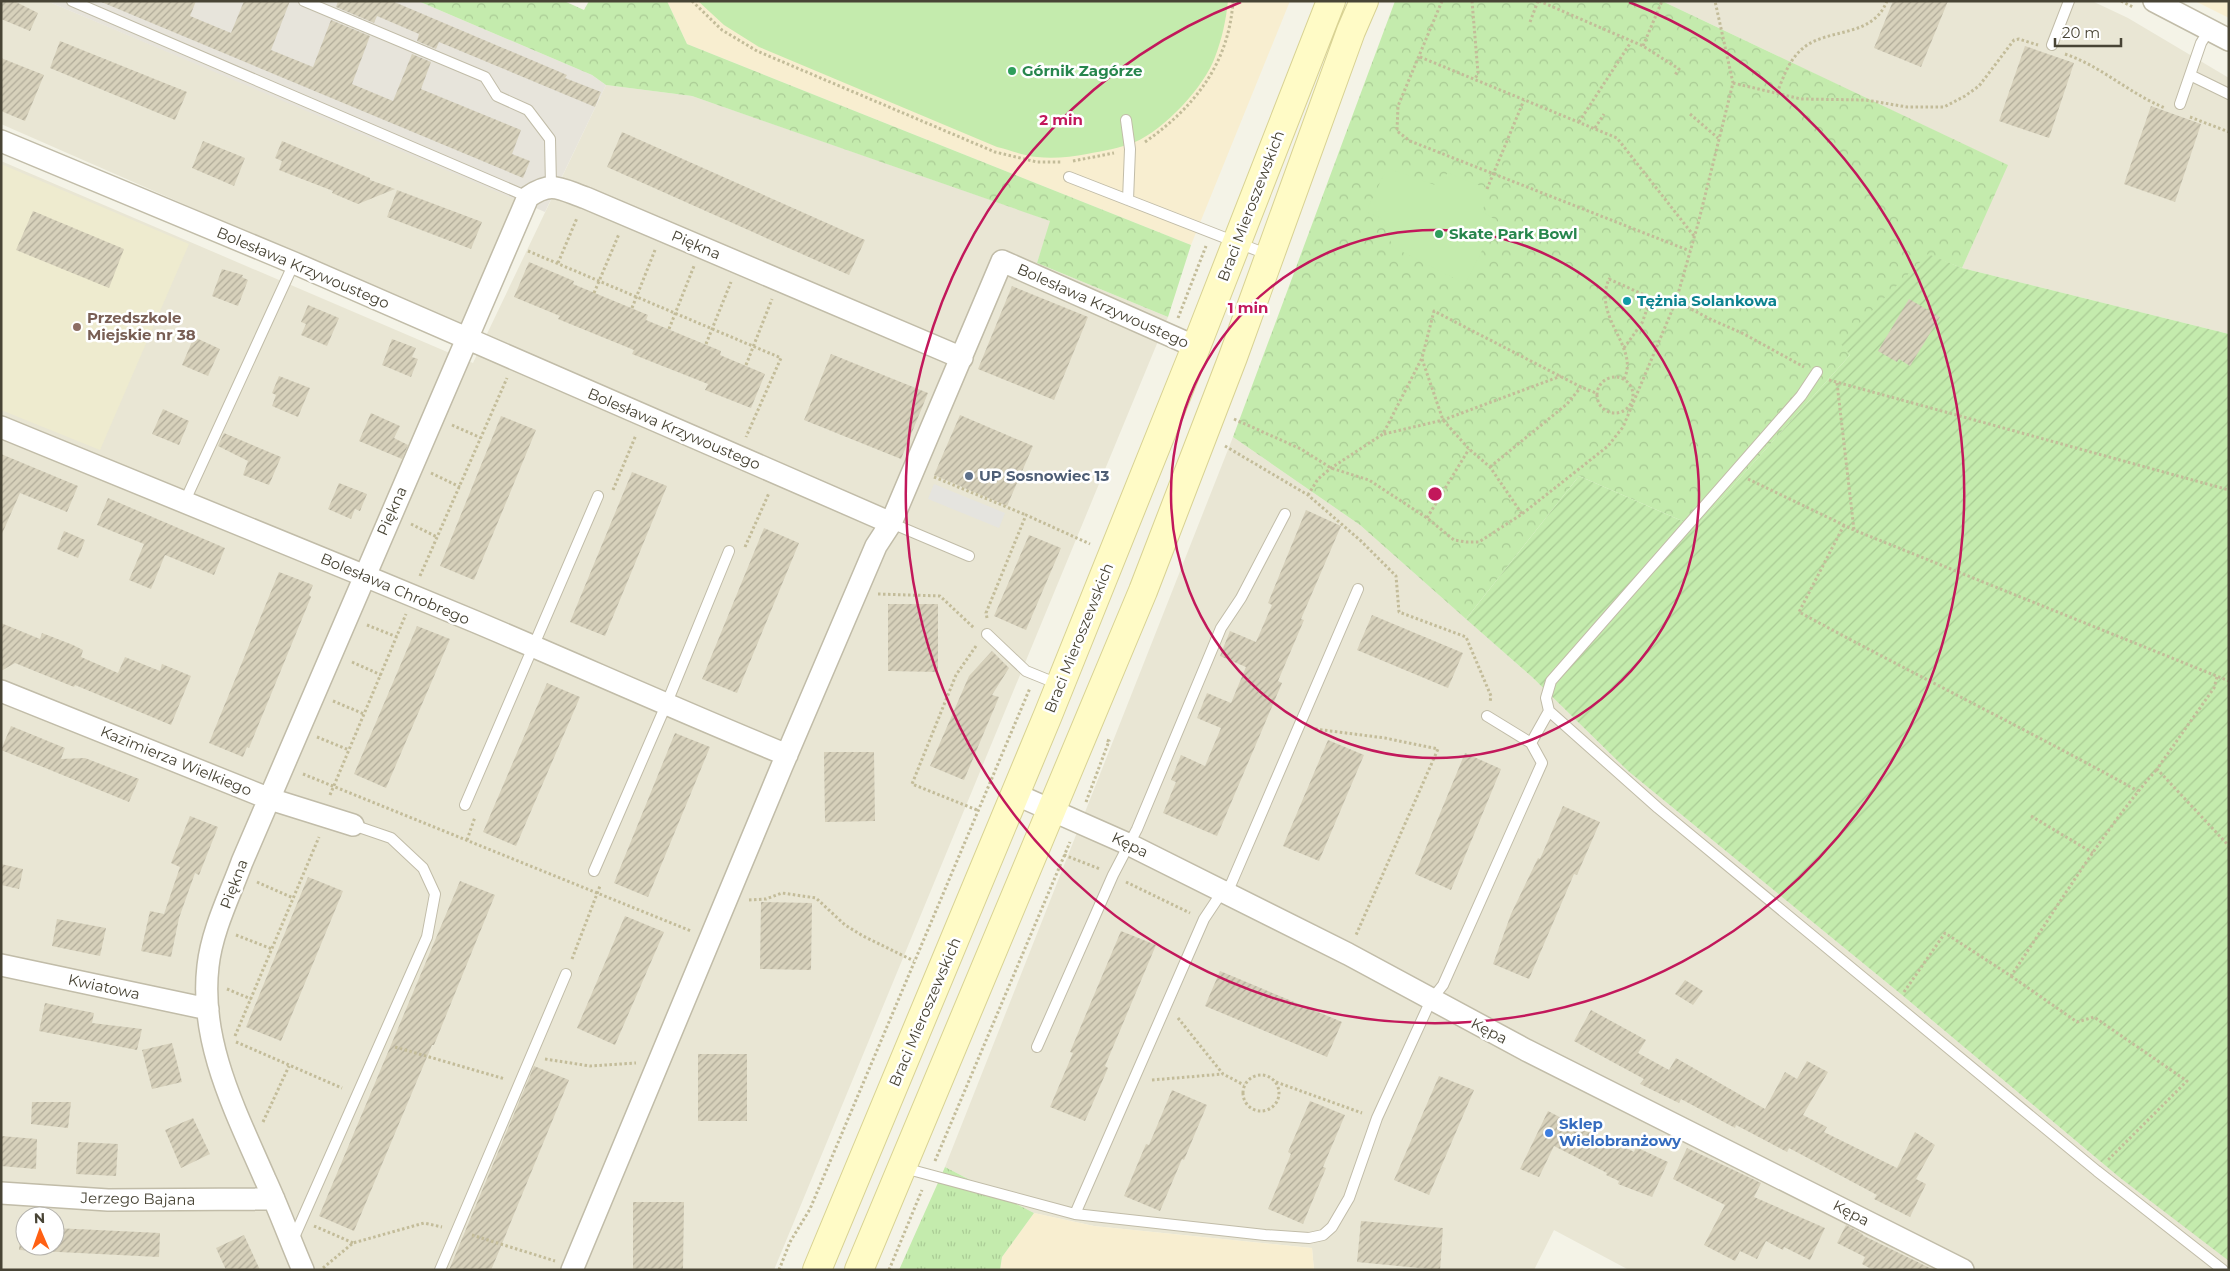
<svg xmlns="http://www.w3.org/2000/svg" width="2230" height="1271" viewBox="0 0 2230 1271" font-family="Montserrat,sans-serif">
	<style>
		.residential { fill: #e9e6d4; fill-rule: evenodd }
		.commercial { fill: #f8eed0 }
		.industrial { fill: #e7e4db }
		.education { fill: #eeebcf }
		.grass { fill: url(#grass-tufts) }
		.forest { fill: url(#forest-crowns) }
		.garden { fill: url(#garden-furrows) }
		.pitch { fill: #c4ebad }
		.parking { fill: #e5e4df }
		.building { fill: url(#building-hatch) }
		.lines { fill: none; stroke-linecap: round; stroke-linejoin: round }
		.service-casing { stroke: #c1bca8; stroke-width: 12 }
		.minor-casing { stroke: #c1bca8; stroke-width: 24 }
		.secondary-casing { stroke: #d8d293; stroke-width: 30 }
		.path { stroke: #c3bc99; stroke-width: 3; stroke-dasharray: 2.5 2.5; stroke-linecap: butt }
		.service { stroke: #fff; stroke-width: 10 }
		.minor { stroke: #fff; stroke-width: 21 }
		.secondary { stroke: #fffbc6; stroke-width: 28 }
		.ring { fill: none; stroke: #c2185b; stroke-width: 2.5 }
		.leisure-dot { fill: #2e9e5b; stroke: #fff; stroke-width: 2 }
		.culture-dot { fill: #0f9aa8; stroke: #fff; stroke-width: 2 }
		.education-dot { fill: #8d6e63; stroke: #fff; stroke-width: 2 }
		.service-dot { fill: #5c6f8a; stroke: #fff; stroke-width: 2 }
		.shop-dot { fill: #3f7fe0; stroke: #fff; stroke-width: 2 }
		.labels { text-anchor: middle; stroke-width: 5; stroke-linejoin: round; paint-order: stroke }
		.leisure-label { font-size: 15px; font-weight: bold; fill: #27864d; stroke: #fff; text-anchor: start }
		.street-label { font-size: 15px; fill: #484435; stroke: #fff }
		.culture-label { font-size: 15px; font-weight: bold; fill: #0d838f; stroke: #fff; text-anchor: start }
		.education-label { font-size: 15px; font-weight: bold; fill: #785e54; stroke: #fff; text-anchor: start }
		.service-label { font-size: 15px; font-weight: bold; fill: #4e5e75; stroke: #fff; text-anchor: start }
		.shop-label { font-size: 15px; font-weight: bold; fill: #366cbe; stroke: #fff; text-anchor: start }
		.centre { fill: #c2185b; stroke: #fff; stroke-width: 2.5 }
		.ring-label { font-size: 15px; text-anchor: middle; font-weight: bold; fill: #c2185b; stroke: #fff; stroke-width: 5; stroke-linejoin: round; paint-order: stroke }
	</style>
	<defs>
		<pattern id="grass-tufts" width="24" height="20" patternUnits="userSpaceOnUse" patternTransform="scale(1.25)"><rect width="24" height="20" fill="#c4ebad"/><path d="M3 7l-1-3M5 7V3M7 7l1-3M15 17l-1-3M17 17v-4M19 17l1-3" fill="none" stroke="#aacb95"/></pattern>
		<pattern id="forest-crowns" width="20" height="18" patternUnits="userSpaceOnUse" patternTransform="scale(1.25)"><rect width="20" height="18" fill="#c4ebad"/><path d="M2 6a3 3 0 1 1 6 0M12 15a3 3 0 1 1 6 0" fill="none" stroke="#aacb95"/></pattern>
		<pattern id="garden-furrows" width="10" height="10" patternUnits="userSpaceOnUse" patternTransform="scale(1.25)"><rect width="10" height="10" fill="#c4ebad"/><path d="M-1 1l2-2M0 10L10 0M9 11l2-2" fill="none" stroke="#aacb95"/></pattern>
		<pattern id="building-hatch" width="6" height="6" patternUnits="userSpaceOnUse" patternTransform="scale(1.25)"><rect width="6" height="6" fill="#d7d1bb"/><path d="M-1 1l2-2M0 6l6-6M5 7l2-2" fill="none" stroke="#b0ab99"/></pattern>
	</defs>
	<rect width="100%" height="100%" fill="#f4f3e7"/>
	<path class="residential" d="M1,1H47L516,198L462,326L1,124Z
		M1662,1H2092L2128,18L2229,78V334L1962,268L2007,165Z
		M606,85L692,96L1051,221L1037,263L1168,317L774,1270H1V161L473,363ZM25,1216H55V1246H25Z
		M1233,437L1360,525L1532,677L1628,771L1902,995L2119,1177L2229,1258V1270H1629L1554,1230L1534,1270H1314L1312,1248L1094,1226L1034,1213L945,1167Z"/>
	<path class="commercial" d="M667,1H1290L1191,245L687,44Z
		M2196,1H2229V18L2195,1Z
		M1034,1213L1094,1226L1312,1248L1314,1270H1000L1002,1257Z"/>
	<path class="industrial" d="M47,1H418L592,75L606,85L545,212Z"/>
	<path class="education" d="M1,164L189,244L100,450L1,410Z"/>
	<path class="grass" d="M945,1167L1034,1213L1002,1257L1000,1270H899Z"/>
	<path class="forest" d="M418,1H564L584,10L589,1H667L687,44L1191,245L1168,317L1037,263L1050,221L692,96L606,85L592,75Z
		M1395,1H1662L2008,165L1962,268L1928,255L1841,343L1850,355L1696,527L1579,476L1466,619L1360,525L1233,437Z"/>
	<path class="garden" d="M1928,254L1962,268L2229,334V1261L2119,1177L1902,995L1628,771L1532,677L1466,619L1579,476L1696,527L1850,355L1840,343Z"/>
	<path class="pitch" d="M698,1H1228C1226,20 1222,39 1215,57C1205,86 1164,130 1135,142C1120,148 1103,151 1087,154C1071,157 1053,159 1037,157C1024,156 1010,150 997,147L759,47L724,25Z
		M1387,168L1435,185L1448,173L1491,190L1482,211L1497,221L1465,284L1393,247L1381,218L1366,212Z"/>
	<path class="parking" d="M934,484L1005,513L999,528L928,499Z"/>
	<path class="building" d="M1,1H14L38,13L30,31L1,19Z
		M99,1H196L190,16L231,33L244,1H290L271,50L313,67L331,20L370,36L352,84L393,101L412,54L431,62L421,89L521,130L512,154L530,161L523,178Z
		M338,1H392L567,75L565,78L601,92L595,107L439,42L436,49L417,41L419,34L377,16L374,23L336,7Z
		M1893,1H1948L1921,67L1874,48Z
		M60,41L187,92L175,120L50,68Z
		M2025,46L2074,63L2049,138L1999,121Z
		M1,58L44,75L25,121L1,111Z
		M2151,106L2201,124L2175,202L2124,184Z
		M622,132L865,240L849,275L607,167Z
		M203,141L245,158L234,186L192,168Z
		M282,141L370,178V180L395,189L358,204L332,193L333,191L279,170L282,161L275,158Z
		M397,190L482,222L471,249L387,217Z
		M33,211L124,249L109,288L16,250Z
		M529,262L574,281L573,284L648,315L646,320L721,351L720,355L765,374L751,408L705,390L708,384L632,354L634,350L558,319L560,316L514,297Z
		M222,269L243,275L242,277L248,280L238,306L212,296Z
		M1012,286L1088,317L1054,400L978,369Z
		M1909,299L1940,317L1910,366L1899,359L1897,362L1878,351Z
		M308,305L339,318L327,346L301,335L306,324L301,322Z
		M194,337L220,349L208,376L182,365Z
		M392,339L416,348L412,357L418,359L411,377L382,365Z
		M831,354L928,393L901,459L804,420Z
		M279,376L310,388L298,417L272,406L276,395L272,393Z
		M163,409L189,421L179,445L152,434Z
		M371,413L400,426L394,438L408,445L402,459L359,441Z
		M960,415L1033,446L1007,506L934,475Z
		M501,416L536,430L474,580L440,566Z
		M224,433L281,457L269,485L243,475L248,461L218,446Z
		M1,454L78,486L67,512L20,493L1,536Z
		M632,472L667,486L605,636L570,622Z
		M339,483L367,494L360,511L355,509L351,519L328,509Z
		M108,498L225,548L214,575L165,555L151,589L129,580L144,544L97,525Z
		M1306,510L1341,526L1301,619L1304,620L1278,681L1282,683L1217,836L1163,813L1176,782L1171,780L1181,755L1205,766L1221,728L1197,718L1207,693L1231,703L1246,667L1220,656L1230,631L1256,642L1272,605L1268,603Z
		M764,528L799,543L737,693L702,679Z
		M64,531L85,540L78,558L57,549Z
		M1029,535L1061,548L1026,630L994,616Z
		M279,572L313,585L309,595L311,597L249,748L247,747L243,757L209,743Z
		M888,604H938V672L888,671Z
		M1372,615L1463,653L1448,688L1357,650Z
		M1,623L40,639L42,633L73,645L83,650L81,657L118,673L125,657L160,671L162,664L191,676L171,725L75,685L74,687L15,663L1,671Z
		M417,626L450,639L386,788L354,774Z
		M992,651L1009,668L992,695L999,697L964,780L930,766L969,676Z
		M547,683L580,697L516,846L483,832Z
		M11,726L65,748L61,759L85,758L139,779L129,802L1,750Z
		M675,733L710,747L648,897L614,883Z
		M1328,740L1364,755L1319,861L1283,846Z
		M824,752H874L875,821L825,822Z
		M1465,753L1501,769L1451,890L1415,874Z
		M1563,806L1600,822L1577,875L1574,874L1529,979L1493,964L1511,914L1538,858L1540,859Z
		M190,816L218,827L199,875L195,873L179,918L171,957L141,951L150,911L164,914L180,867L171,863Z
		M1,864L23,869L19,889L1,885Z
		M308,877L343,891L281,1041L246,1027Z
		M460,881L495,895L434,1045H432L354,1231L319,1216Z
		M761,902L812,903L811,970L760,969Z
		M625,916L664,932L615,1045L577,1028Z
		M57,919L106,928L100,956L52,946Z
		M1121,931L1156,945L1105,1066L1108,1068L1085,1121L1050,1107L1073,1053L1070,1052Z
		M1220,971L1342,1022L1327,1057L1205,1006Z
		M1685,980L1703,991L1693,1005L1675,994Z
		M45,1003L94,1013L92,1023L142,1029L137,1050L39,1031Z
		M1591,1010L1646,1040L1638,1053L1669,1070L1676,1058L1765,1109L1785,1072L1797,1079L1807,1061L1828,1072L1803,1115L1827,1127L1824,1132L1897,1168L1915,1132L1935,1145L1916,1179L1926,1184L1910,1217L1874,1199L1877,1195L1789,1148L1787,1152L1736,1125L1735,1128L1681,1099L1679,1103L1640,1084L1644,1079L1574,1041Z
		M172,1043L182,1082L152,1089L142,1050Z
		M698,1054H747V1121H698Z
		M534,1066L569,1080L497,1256L491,1270H449Z
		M1439,1076L1474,1090L1429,1195L1394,1180Z
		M1172,1090L1207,1105L1184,1160L1182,1159L1160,1211L1124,1196L1146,1144L1149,1145Z
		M1310,1101L1345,1115L1323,1167L1326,1168L1303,1224L1268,1209L1291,1154L1288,1152Z
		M32,1102H71L68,1128L31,1124Z
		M1548,1111L1619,1148L1621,1145L1634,1152L1636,1147L1668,1162L1652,1197L1618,1184L1619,1181L1606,1175L1607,1173L1554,1146L1539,1177L1520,1169Z
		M193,1118L210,1154L181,1168L165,1130Z
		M1,1136L37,1139L36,1169L1,1166Z
		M78,1142L118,1144L116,1176L76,1174Z
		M1687,1148L1761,1183L1754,1197L1825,1228L1810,1260L1784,1247L1783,1250L1766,1241L1757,1259L1740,1251L1735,1261L1704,1245L1725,1205L1673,1179Z
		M633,1202H684L683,1270H633Z
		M1361,1221L1443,1228L1440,1270L1357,1262Z
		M1846,1225L1861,1233L1864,1236L1934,1270H1873L1862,1264L1865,1257L1837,1243Z
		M21,1226L25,1227V1246H55V1228L160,1233L159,1257L19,1250Z
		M244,1235L260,1270H226L216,1248Z"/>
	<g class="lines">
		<defs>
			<path id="service" d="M72,1L528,197
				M304,1L485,77L497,96L528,110L550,139L551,186
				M2052,45L2069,1
				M2190,75L2229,94
				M2180,104L2201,43L2209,30
				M1126,120L1130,149L1128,200
				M1069,177L1269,255
				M1817,372L1801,396L1551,681L1546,698L1549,711L1658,808L2097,1171L2223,1270
				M184,503L294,263
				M891,523L969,556
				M987,634L1026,671L1058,684
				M1531,743L1549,711
				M465,805L598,496
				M594,871L666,705L729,551
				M1037,1047L1113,875L1137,829L1221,628L1241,598L1285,514
				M904,1168L1075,1214L1265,1235L1309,1238L1323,1235L1332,1227L1349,1198L1377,1118L1431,1000L1443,985L1542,763L1531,743L1487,716
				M1075,1214L1204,919L1222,892L1231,884L1358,589
				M292,1242L427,937L435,894L423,868L391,838L353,825
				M440,1270L566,974"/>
			<path id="minor" d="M2154,1L2229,40
				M1,141L294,263L891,523L1002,261L1196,347
				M1,427C159,492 318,556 476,622C580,666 682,712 787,755
				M1,691L270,799L353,825
				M1015,794L1128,844L1348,954L1526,1050L1963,1270
				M1,965L208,1009
				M1,1193L108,1200L274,1199
				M303,1270C290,1240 279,1209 265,1179C236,1112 199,1042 208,966C212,930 230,895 242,862L528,197C552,180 560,189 586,198L962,358
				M572,1270L782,766L876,546L891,523"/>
			<path id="secondary" d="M817,1270L1048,715L1196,347L1331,1
				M859,1270L1143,591L1233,357L1351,31L1364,1"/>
		</defs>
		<use href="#service" class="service-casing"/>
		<use href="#minor" class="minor-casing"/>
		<use href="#secondary" class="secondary-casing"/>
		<path class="path" d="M692,1L722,30L757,51L995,152L1037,162H1062
			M1442,1L1398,106L1397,131L1410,141L1690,251
			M1472,1L1478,73L1475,79
			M1539,1L1643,46L1679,69L1675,75
			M2121,1L2133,7
			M1530,22L1538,1
			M1643,46L1662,1
			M2065,54C2101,66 2130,94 2165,108
			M1420,57L1617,138L1694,236
			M1733,83L1801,99L1866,100L1907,107H1944L1965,96L1979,86L2014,40L2019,39L2038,45
			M1777,93C1783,78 1789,60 1802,49C1827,27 1872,39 1887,1
			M1690,114L1718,138
			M2190,117L2229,132
			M1579,122L1631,42
			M1595,128L1604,114
			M1145,142C1195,107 1229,63 1233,1
			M1073,161L1114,153
			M1487,189L1524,100
			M528,251L781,358L746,437
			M558,263L577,218
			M594,293L619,234
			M632,308L655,250
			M1178,318L1206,246
			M669,329L694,266
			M706,344L731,282
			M1624,348L1642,323L1651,298L1676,301L1712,320L1744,334L1804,367
			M1422,359L1443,420L1469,449L1490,467L1522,514
			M746,365L772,299
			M1597 395a18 18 0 1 1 36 0a18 18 0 1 1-36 0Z
			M1624,379C1640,347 1592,318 1609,279L1651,298
			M1829,380L2229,490
			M1837,383L1854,530
			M1234,419L1301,449L1331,468L1369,480L1427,518L1454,540L1466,542H1479L1522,514L1608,446L1623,427L1676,301L1698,224L1733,83L1715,1
			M452,425L481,438
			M1384,434L1443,420L1561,376
			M1225,446L1308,495L1361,541L1396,576L1399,612L1466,637L1491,696L1490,702
			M1490,467L1567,404L1581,387
			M431,473L460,487
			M934,477L1026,515
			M1748,479L1854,530L2229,681
			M613,490L636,435
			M1308,495L1318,479L1331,468L1383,434L1422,358L1434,311L1581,387L1596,393
			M1427,518L1469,449
			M411,524L437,537
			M1844,525L1799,612C1911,673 2026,729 2138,791
			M745,547L769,493
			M420,576L507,378
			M878,594L940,596L974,628
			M987,618L986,613L1026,515L1090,544
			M367,625L397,637
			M976,646L956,675L912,784L977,810
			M352,662L381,675
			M2217,677L2214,688L2157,769L2229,846
			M333,701L364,714
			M1315,729L1385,738L1438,749L1356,935
			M317,737L349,750
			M303,774L691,931
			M330,795L406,614
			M1086,802L1109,741L1106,740
			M2031,816L2093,853
			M467,840L475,817
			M1064,855L1100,869
			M257,882L293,898
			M1126,882L1190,913
			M749,900L766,899L782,893L816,898L845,925L863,936L914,961
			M236,935L272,949
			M572,959L600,886
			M2011,976L2077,1022L2094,1017L2187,1081L2108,1160
			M227,989L251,999
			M1904,992L1945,933L2011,976C2058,906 2102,832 2157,769
			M1178,1018L1223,1074L1244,1085
			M235,1036L319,837
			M236,1042L342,1088
			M395,1047L505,1079
			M545,1059L590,1066L636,1063
			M1243 1093a18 18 0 1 1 36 0a18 18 0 1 1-36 0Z
			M1152,1080L1223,1074
			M1276,1082L1362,1113
			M263,1122L289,1066
			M935,1161L1070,842
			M314,1226L353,1243
			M472,1235L555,1261
			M323,1268L353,1243L424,1223L442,1227
			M779,1270L790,1242L810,1209L1030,688
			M889,1270L922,1190"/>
		<use href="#service" class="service"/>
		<use href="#minor" class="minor"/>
		<use href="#secondary" class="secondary"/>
	</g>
	<g class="ring">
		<circle cx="1435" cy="494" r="264"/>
		<path d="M1629 2A529 529 0 1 1 1241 2"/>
	</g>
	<g class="leisure-dot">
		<circle cx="1012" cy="71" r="5"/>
		<circle cx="1439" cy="234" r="5"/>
	</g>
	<circle class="culture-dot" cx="1627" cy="301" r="5"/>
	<circle class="education-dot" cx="77" cy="327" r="5"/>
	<circle class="service-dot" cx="969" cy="476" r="5"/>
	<circle class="shop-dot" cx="1549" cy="1133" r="5"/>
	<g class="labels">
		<g class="leisure-label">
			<text x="1022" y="76">Górnik Zagórze</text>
			<text x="1449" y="239">Skate Park Bowl</text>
		</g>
		<g class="street-label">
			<text transform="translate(1251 206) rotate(-69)" y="5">Braci Mieroszewskich</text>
			<text transform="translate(696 245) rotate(23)" y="5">Piękna</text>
			<text transform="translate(303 268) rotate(23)" y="5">Bolesława Krzywoustego</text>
			<text transform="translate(1103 306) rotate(24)" y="5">Bolesława Krzywoustego</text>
			<text transform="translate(674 429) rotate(23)" y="5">Bolesława Krzywoustego</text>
			<text transform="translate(392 511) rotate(-66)" y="5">Piękna</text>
			<text transform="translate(395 589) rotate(23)" y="5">Bolesława Chrobrego</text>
			<text transform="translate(1079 638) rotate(-68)" y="5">Braci Mieroszewskich</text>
			<text transform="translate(176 761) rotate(22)" y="5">Kazimierza Wielkiego</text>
			<text transform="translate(1130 845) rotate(26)" y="5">Kępa</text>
			<text transform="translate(234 884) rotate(-69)" y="5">Piękna</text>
			<text transform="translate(104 987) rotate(12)" y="5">Kwiatowa</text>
			<text transform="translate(925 1012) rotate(-67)" y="5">Braci Mieroszewskich</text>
			<text transform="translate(1489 1031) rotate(27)" y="5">Kępa</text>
			<text transform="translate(138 1199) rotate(1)" y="5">Jerzego Bajana</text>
			<text transform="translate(1851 1213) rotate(27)" y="5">Kępa</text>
		</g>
		<g class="culture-label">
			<text x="1637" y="306">Tężnia Solankowa</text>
		</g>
		<g class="education-label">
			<text x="87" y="323">Przedszkole<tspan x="87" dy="17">Miejskie nr 38</tspan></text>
		</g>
		<g class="service-label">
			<text x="979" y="481">UP Sosnowiec 13</text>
		</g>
		<g class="shop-label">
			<text x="1559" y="1129">Sklep<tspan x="1559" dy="17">Wielobranżowy</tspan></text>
		</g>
	</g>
	<circle cx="1435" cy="494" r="8" class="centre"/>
	<g class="ring-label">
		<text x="1061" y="125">2 min</text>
		<text x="1248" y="313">1 min</text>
	</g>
	<rect width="2230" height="1271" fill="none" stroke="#484435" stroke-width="5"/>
	<g transform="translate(40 1231) rotate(358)"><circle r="24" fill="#ffffff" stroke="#b6b4ae"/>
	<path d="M0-4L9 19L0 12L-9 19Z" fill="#ff6013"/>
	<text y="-8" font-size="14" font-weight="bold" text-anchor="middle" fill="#484435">N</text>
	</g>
	<path d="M2055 38v8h66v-8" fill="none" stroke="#484435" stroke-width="2.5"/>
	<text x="2062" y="38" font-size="15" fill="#484435" stroke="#ffffff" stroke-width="4" paint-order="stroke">20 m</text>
</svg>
